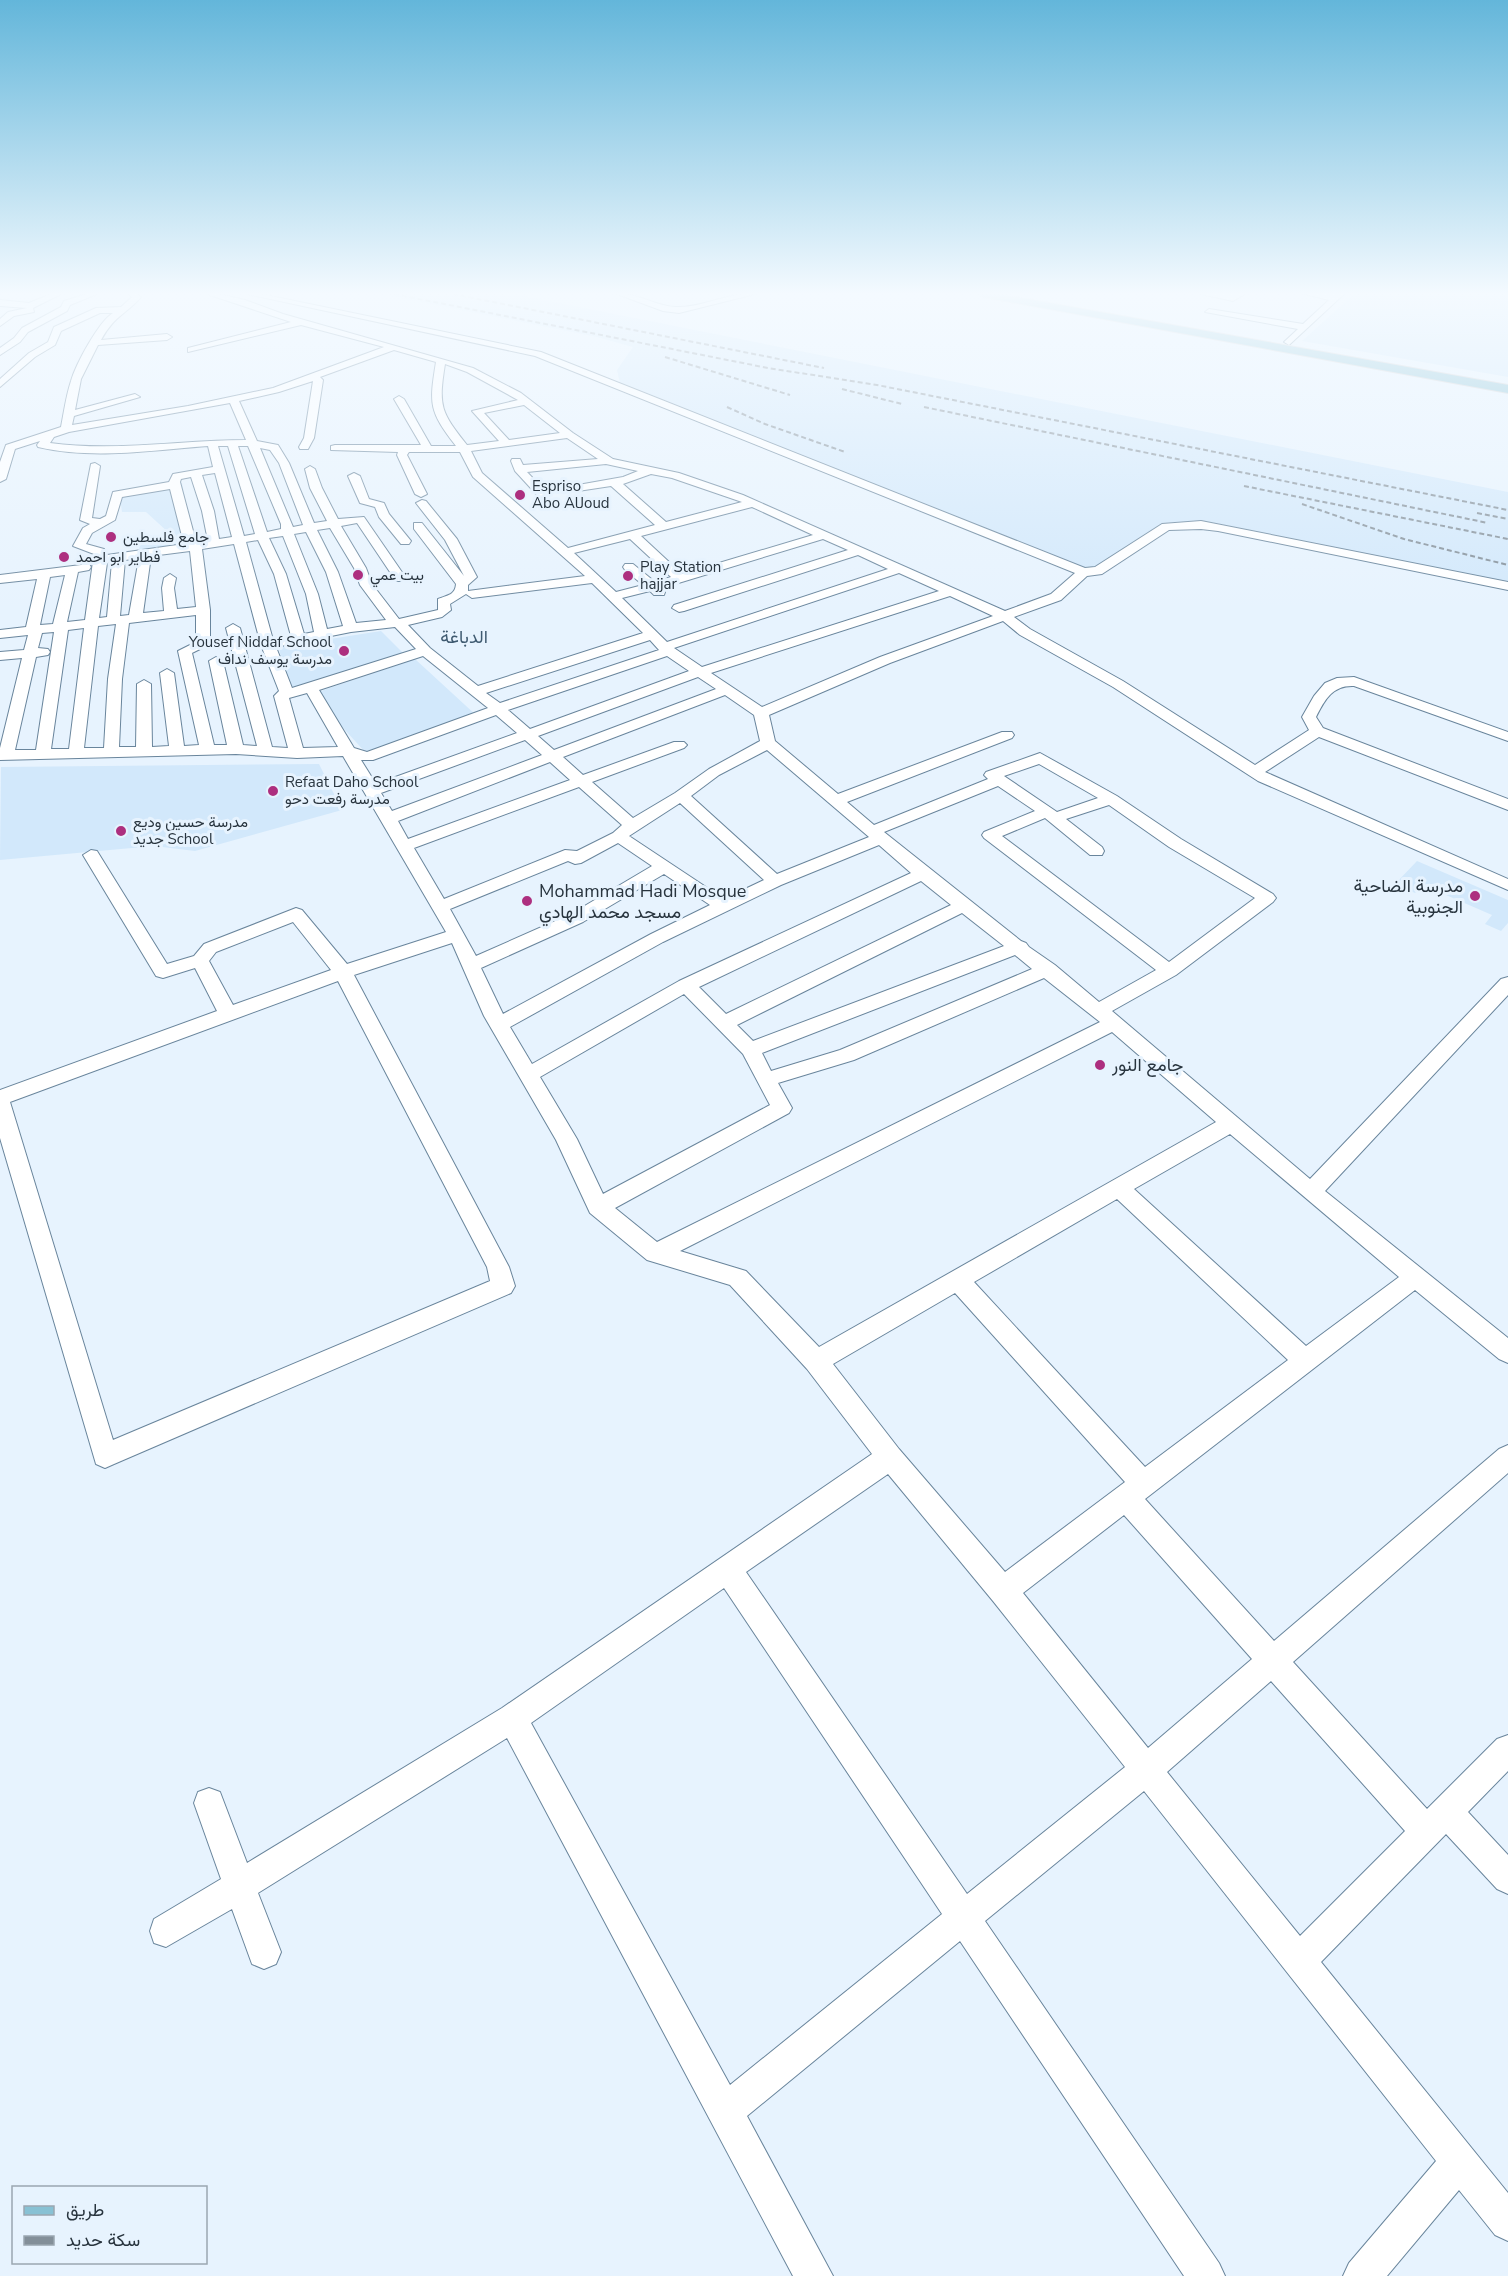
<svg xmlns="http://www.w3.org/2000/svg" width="1508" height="2276" viewBox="0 0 1508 2276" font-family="'Nunito Sans',Vazirmatn,sans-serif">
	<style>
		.built { fill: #d2e8fb }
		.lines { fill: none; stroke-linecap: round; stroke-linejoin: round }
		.minor-casing { stroke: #69859c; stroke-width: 2 }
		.major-casing { stroke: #d0d2d5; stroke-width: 2 }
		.minor { fill: #fff; fill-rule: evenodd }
		.major { fill: #88c1d4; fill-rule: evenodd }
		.rail { stroke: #838f99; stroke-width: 2; stroke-dasharray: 5 3; stroke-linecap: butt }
		.poi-dot { fill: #ad2f7f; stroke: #e7f3fe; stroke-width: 2 }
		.labels { text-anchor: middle; stroke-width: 6; stroke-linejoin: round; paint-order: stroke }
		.far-poi-label { font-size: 15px; fill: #28343e; stroke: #e7f3fe; text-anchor: start }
		.far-quarter-label { font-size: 18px; fill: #3f5a70; stroke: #e7f3fe }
		.poi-label { font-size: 18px; fill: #28343e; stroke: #e7f3fe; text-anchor: start }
	</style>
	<rect width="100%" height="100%" fill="#e7f3fe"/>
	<path class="built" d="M380,294H514L1508,492V583L1205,521L1164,523L1094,568H1083L620,383L617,370L633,347L597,337Z
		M1354,294H1508V377L1302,341Z
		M182,483L194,547L138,553L140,545L169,533L146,512H122L120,499L124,491Z
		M381,631L404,654L287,691L279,647Z
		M415,659L477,716L366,753L312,694Z
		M319,764L342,810L195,851L154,846L0,860L1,767Z
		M1417,861L1508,900V923L1501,931L1485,924L1492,915L1423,885L1415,893L1395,884Z"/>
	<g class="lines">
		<defs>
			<path id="minor" d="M51,294H61L33,308L34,312L14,316L0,326V319L8,312L27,308L0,306V300L29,303Z
				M86,294H97L70,305L67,311L28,332L20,342L0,355V348L14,338L22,328L61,307L64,301Z
				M128,294H137L141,297C125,315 114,316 101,340L167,334L172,337L167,340L98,345L81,379L75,410L135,394L140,397L74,416L72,425L188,406L273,388L384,347L301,325L188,352V348L291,322L207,294H219L245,300L283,314L473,368L521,393L573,433L613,459L679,473L743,495L1005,611L1051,594L1075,573L535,356L247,294H261L541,352L1085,568L1095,567L1162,524L1201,521L1508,582V590L1218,531L1201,529L1169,530L1102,574L1087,576L1061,600L1014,617L1030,629L1123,681L1255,765L1309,730L1302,717L1314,696L1325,683L1337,678L1354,677L1508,732V741L1354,686C1333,685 1325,699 1316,717L1323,728L1508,799V810L1319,737L1265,772L1508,879V890L1258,781L1113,687L1020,635L1003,621L890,663L769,715L775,741L838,794L1002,732H1012L1014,735L1012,738L847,802L874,825L988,779L984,775L986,772L1040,753L1117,796L1181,839L1273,894L1276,898L1273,902L1176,975L1112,1011L1310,1179L1501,979L1508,977V995L1325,1191L1508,1338V1363L1499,1359L1415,1290L1145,1499L1274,1641L1499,1449L1508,1445V1473L1293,1662L1427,1809L1497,1739L1508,1735V1771L1468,1812L1508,1855V1894L1497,1889L1446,1834L1321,1962L1508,2193V2241L1495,2235L1459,2190L1387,2276H1343L1349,2263L1436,2161L1144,1791L985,1921L1219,2263L1225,2276H1184L960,1941L747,2116L833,2276H793L507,1738L258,1893L281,1952L276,1964L264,1969L252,1964L232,1909L166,1947L154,1943L150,1931L154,1919L221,1879L194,1803L198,1792L209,1788L220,1792L247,1863L502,1708L872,1454L807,1369L730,1285L647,1260L590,1213L556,1140L484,1016L452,943L354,975L509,1267L515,1286L511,1293L114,1464L105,1468L96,1464L0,1138V1090L217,1011L195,968L163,978L156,976L83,855L91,850L97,851L167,964L194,956L204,944L296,908L302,910L347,964L446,932L343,756L297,758L236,754L0,760V748L22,658L0,660V652L24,650L28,635L0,638V630L26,627L37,579L0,583V575L89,564L91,567L89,570L78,572L67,622L85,620L94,554L73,546L83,528L90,524L80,520L91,464L95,463L100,466L92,518L100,519L106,516L113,492L169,482L173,474L213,467L208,446C152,450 94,460 38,447L37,445L40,441L15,449L6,479L0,482V462L6,445L61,427C64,412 66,396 71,381C76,364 99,321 113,313H100L61,331L55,345L35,357L0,387V379L29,353L48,342L54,327L96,308L121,307L132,297ZM394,350L436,362C429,405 429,411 456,446H431L404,399L399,396L394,399L421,445H335L331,446V450L398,452L397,455L415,494L421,497L427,494L407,455L409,452H460L473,477L585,576L468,591V585L477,577L457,539L426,501L422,500L416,503L445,540L464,576L422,523H414V529L456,584C455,595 448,595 438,599V610L399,619L372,584L366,568L341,526L357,523L396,581H404L406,578L364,517L338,519L322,488L315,469L310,466L305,469L310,488L327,521L314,523L289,463L278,445L257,441L239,401L279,392L313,381L304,438L299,447L300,449H308L314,438L323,380L320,377ZM445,364L467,372L518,400L472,411L499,441L467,445C441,412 438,407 445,364ZM230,403L246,440C180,440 115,452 50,443L54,437L69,432ZM524,405L560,433L509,440L484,413ZM567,438L598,459L523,465L520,459H512L511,461L515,471L538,496L542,497L548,494L527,472L606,464L638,471L623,477L578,485L572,488L578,491L611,486L655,525L568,548L482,473L471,451ZM218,446H228L255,534L244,536ZM238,446H248L281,524V529L267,532ZM260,448L270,450L279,463L303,525L293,527ZM215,473L232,537L219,539L214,511L202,475ZM651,474L672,478L742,502L666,522L623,484ZM191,477L202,511L208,541L196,542L180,482L181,479ZM170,489L184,544L107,555L104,549L86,544L92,533L115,520L122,497ZM752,507L813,535L682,574L641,536ZM330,528L354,568L360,585L386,620L356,623L338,572L317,530ZM306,532L326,572L343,626L327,629L318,594L294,534ZM283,536L306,594L314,632L304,634L286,574L269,538ZM630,539L671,577L655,582L633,564H625L623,567L625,570L643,585L616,592L574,553ZM823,539L848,550L674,605L672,608L679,612L684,611L858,555L888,569L667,642L622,598L650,591L654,595H664L665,592L662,588ZM258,540L274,574L291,636L273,640L246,542ZM234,544L261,645L279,691L274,696L288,748L272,747L240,628L233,624L226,628L257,746L243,745L223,661L216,657L209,661L227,745H214L192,653L210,644V610L202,549ZM190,551L196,607L177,609L174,588L176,578L170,574L164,578L162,588L164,611L143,613L151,556ZM139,558L129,615L120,616L125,560ZM112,562L107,617L99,618L107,563ZM899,573L939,591L702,667L674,648ZM65,575L53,624L40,625L50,577ZM592,583L643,633L478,686L430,648L408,625L442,617L451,610L450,604L466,594L472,598ZM950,596L993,616L880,657L762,707L711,673ZM196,615V642L178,651L199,745L184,746L174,673L167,669L160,673L169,746L152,747L151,684L144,680L137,684L136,747H119L122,679L129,623ZM116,624L108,679L104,748H84L98,626ZM395,627L416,649L292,688L276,647L351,632ZM84,628L69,749H51L68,630ZM54,632L36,750H15L36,657L48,655L50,652L48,649L38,648L42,633ZM650,640L659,650L500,703L486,693ZM423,656L488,708L367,752L354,748L319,690ZM667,656L689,671L530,729L508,710ZM698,677L716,689L554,750L538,736ZM307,693L338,747L303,748L289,698ZM725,695L754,715L760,741L709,769L675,793L633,818L592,782L684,748L687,745L684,742H674L583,775L563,757ZM496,715L517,733L376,784L361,760H373ZM525,740L542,755L392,811L381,793ZM767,750L869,837L777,874L691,796L719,775ZM550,762L570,780L408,839L398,821ZM1039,764L1098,798L1057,812L1004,776ZM998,786L1035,811L984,832L982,835L984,838L1156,970L1099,1002L1055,965L1029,947L1026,943L1021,941L884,832ZM579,787L622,825L613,833L577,851L565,850L444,899L414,848ZM680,803L764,880L724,899L629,836ZM1109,805L1169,847L1255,898L1169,962L1002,836L1045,818L1090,855H1102L1104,851L1102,847L1066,819ZM618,843L652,866L571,914L476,956L450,909L568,861L575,864L581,863ZM879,845L911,873L679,981L532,1064L510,1027L663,942L781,885ZM664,874L710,905L651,934L503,1014L481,968L583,922ZM921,881L951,905L726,1014L699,987ZM962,913L1004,946L753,1041L737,1025ZM293,922L331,970L233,1005L209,961L216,952ZM1015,955L1032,969L840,1050L771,1071L762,1053ZM1044,978L1100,1022L657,1242L615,1208L789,1113L792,1108L778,1083L854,1060ZM338,981L487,1267L490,1281L113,1440L10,1102ZM684,994L743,1054L770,1105L603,1194L577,1139L540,1077ZM1112,1032L1216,1122L819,1347L746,1271L680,1251ZM1230,1134L1399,1277L1306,1346L1134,1189ZM1117,1199L1288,1360L1145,1467L974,1282ZM955,1293L1125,1482L1005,1572L899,1449L833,1364ZM888,1474L993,1601L1125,1767L967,1894L746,1572ZM1124,1515L1252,1659L1148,1748L1023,1593ZM724,1588L942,1914L730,2085L531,1723ZM1271,1681L1405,1831L1300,1936L1167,1772Z
				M617,294C637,292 656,307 676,307C703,308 728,292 755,294L679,313L663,311Z
				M1201,294H1245L1233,301Z
				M1305,294H1344L1289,345L1284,342L1298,329L1205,312L1209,309L1303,324L1329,300Z
				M354,473L360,476L369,499L384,503L389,514L411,541L409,544H401L379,517L375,507L360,503L348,476Z"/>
			<path id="major" d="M978,294H999L1508,385V393L983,297Z"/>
		</defs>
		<use href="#minor" class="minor-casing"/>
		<use href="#major" class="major-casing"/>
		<use href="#minor" class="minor"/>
		<use href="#major" class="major"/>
		<path class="rail" d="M394,294L768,368L877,385L1508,510
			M453,294L824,368
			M665,357L790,395
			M842,389L902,404
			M727,407L765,424L845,452
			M924,407L1488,523
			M1244,486L1508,539
			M1302,504L1404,539L1508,565
			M1477,513L1508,519"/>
	</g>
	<linearGradient id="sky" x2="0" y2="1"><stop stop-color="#63b6da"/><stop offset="0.48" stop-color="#f4faff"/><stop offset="1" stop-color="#f4faff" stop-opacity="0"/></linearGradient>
	<rect width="1508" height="612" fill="url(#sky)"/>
	<g class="poi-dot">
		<circle cx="520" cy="495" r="6"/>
		<circle cx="111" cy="537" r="6"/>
		<circle cx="64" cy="557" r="6"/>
		<circle cx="358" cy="575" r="6"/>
		<circle cx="628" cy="576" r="6"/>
		<circle cx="344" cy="651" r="6"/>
		<circle cx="273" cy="791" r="6"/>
		<circle cx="121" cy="831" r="6"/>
		<circle cx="1475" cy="896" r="6"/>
		<circle cx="527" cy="901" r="6"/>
		<circle cx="1100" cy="1065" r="6"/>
	</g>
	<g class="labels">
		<g class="far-poi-label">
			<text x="532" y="491">Espriso<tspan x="532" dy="17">Abo AlJoud</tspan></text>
			<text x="123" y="542">جامع فلسطين</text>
			<text x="76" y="562">فطاير ابو احمد</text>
			<text x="640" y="572">Play Station<tspan x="640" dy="17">hajjar</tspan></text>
			<text x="370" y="580">بيت عمي</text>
			<text x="332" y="647" text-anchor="end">Yousef Niddaf School<tspan x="332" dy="17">مدرسة يوسف نداف</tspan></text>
			<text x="285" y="787">Refaat Daho School<tspan x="285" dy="17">مدرسة رفعت دحو</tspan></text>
			<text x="133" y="827">مدرسة حسين وديع<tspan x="133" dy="17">جديد School</tspan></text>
		</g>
		<g class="far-quarter-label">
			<text x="464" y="643">الدباغة</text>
		</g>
		<g class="poi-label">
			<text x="1463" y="892" text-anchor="end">مدرسة الضاحية<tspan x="1463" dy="21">الجنوبية</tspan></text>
			<text x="539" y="897">Mohammad Hadi Mosque<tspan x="539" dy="21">مسجد محمد الهادي</tspan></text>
			<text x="1112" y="1071">جامع النور</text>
		</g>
	</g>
	<rect x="12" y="2186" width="195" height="78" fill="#e7f3fe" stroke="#9ba7b1" stroke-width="1.5"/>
	<rect x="24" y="2206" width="30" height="9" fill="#88c1d4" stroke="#9ba7b1" stroke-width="1.5"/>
	<text x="66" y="2216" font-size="18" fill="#28343e">طريق</text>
	<rect x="24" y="2236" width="30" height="9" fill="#838f99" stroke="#9ba7b1" stroke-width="1.5"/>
	<text x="66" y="2246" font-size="18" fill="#28343e">سكة حديد</text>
</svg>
